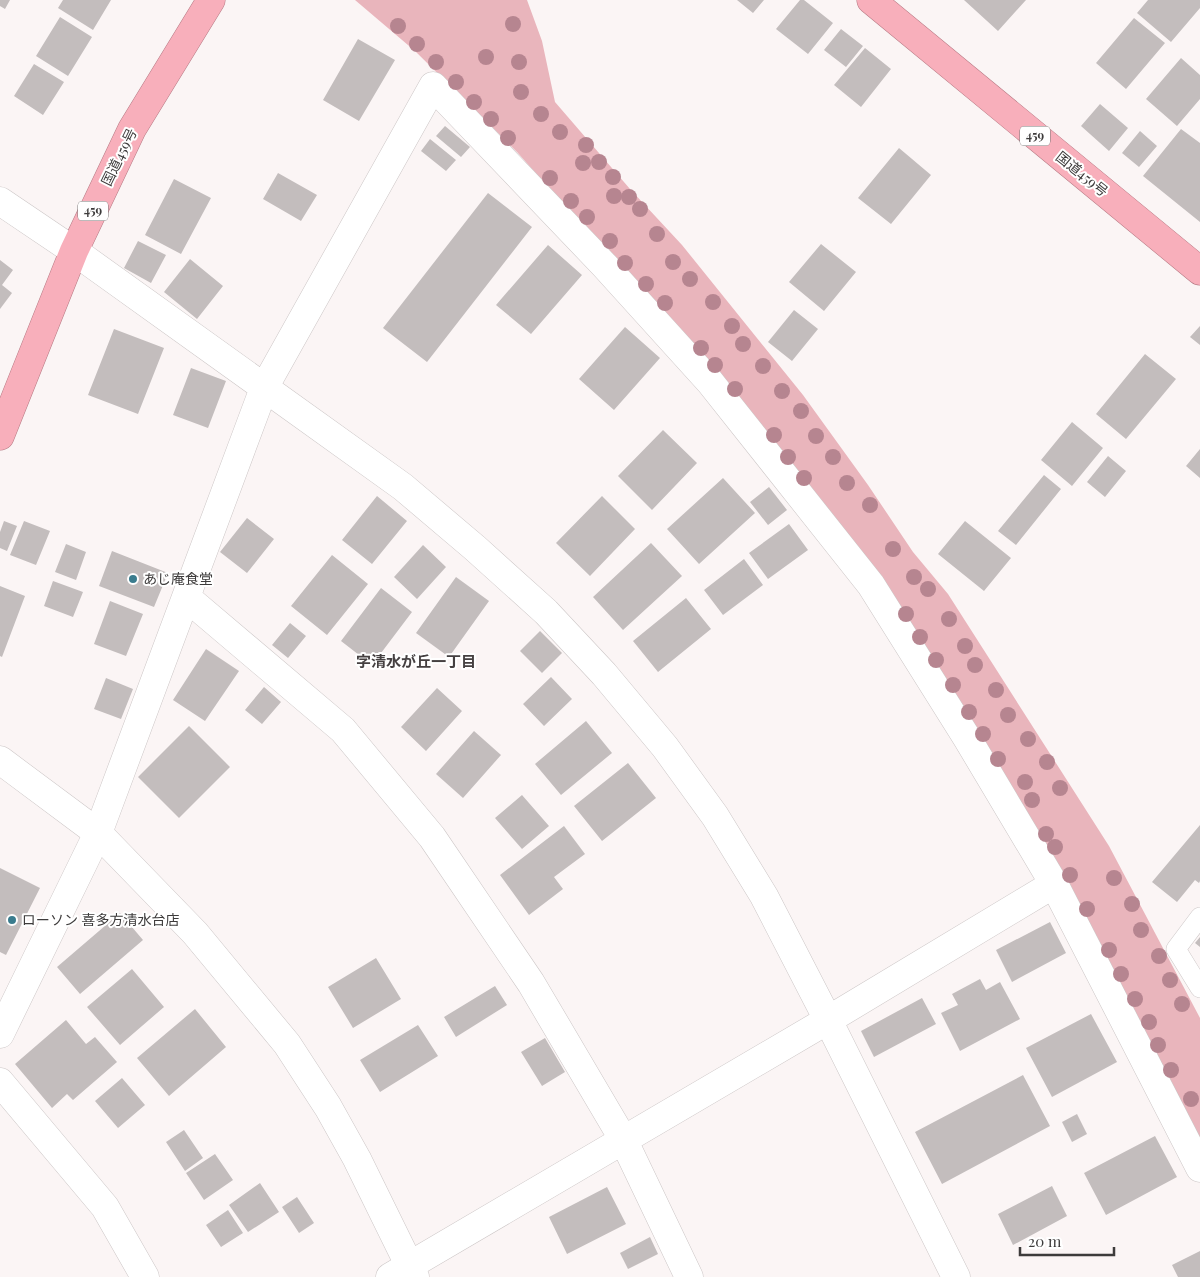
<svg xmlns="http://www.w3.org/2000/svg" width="1200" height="1277" viewBox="0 0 1200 1277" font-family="'Playfair Display','Noto Sans JP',serif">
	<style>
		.green { fill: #e9b5bc }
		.building { fill: #c3bdbd }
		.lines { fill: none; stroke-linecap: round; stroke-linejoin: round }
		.service-casing { stroke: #ccc6c6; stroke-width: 20 }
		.minor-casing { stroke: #ccc6c6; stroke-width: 29 }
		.tertiary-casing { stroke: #ccc6c6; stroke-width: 29 }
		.trunk-casing { stroke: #b57983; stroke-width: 29 }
		.service { stroke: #fff; stroke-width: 19 }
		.minor { stroke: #fff; stroke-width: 28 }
		.tertiary { stroke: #fff; stroke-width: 28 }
		.trunk { stroke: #f8afbb; stroke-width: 28 }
		.tree { fill: #b68590 }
		.poi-dot { fill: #3a7c8e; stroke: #fff; stroke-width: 2 }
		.labels { text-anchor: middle; stroke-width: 4; stroke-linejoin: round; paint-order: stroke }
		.shield { fill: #fff; stroke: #777676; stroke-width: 1 }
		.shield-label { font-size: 12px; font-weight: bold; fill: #3d3b3b }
		.street-label { font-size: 14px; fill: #3d3b3b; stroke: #fff }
		.poi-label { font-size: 14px; fill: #3d3b3b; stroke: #fff; text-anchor: start }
		.neighbourhood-label { font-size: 15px; font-weight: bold; fill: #454041; stroke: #fff }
	</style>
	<rect width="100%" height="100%" fill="#fbf5f5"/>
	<path class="green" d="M355,0H527L542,41L555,102L630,189L682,245L803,395L868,485L913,552L948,594L1109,846L1200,1018V1144L1050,866L687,344L517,152L415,51Z"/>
	<path class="building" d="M0,0H10L5,9L0,6Z
		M63,0H111L93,30L58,8Z
		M737,0H764L753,13Z
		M800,0H804L833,23L808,54L776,29Z
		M964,0H1026L998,31Z
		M1148,0H1200V8L1171,42L1137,13Z
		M60,17L92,37L68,76L36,56Z
		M1134,18L1165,43L1126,89L1096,63Z
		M841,29L863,46L846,67L824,50Z
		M358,39L395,60L359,121L323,100Z
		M865,48L891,69L861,107L834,85Z
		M1181,58L1200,75V99L1177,126L1146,99Z
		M34,64L64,82L43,115L14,96Z
		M1100,104L1128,128L1109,151L1081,126Z
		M445,126L470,147L461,157L436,136Z
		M1181,129L1200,143V222L1143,176Z
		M1140,131L1157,146L1139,167L1122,153Z
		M430,139L456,160L446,171L421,151Z
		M899,148L931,175L891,224L858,198Z
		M278,173L317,195L301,221L263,199Z
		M174,179L211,198L181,254L145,235Z
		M488,193L532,227L427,362L383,328Z
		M138,241L166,255L151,283L124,268Z
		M821,244L856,272L824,311L789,282Z
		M548,245L582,275L531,334L496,305Z
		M190,259L223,286L197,319L164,292Z
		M0,260L13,270L2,285L12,293L0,309Z
		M794,310L818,329L792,361L768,342Z
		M1200,326V345L1190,337Z
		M625,327L660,358L614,410L579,379Z
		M114,329L164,348L138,414L88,395Z
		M1145,354L1176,379L1126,439L1096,414Z
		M191,368L226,381L208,428L173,415Z
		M1072,422L1103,448L1072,486L1041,460Z
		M663,430L697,463L652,510L618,476Z
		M1200,449V478L1186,466Z
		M1108,456L1126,471L1105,497L1087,482Z
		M1044,475L1061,489L1016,545L998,531Z
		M723,478L755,513L699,564L667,529Z
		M769,487L787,510L768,525L750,502Z
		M377,496L407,521L372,564L342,540Z
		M602,496L635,529L590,576L556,543Z
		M247,518L274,539L247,573L220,552Z
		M4,521L17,526L7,551L0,548V532Z
		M24,521L50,531L36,565L10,555Z
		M965,521L1011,558L984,591L938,554Z
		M789,524L808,550L768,579L749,553Z
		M651,543L682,576L623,630L593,597Z
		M66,544L86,552L76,580L55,572Z
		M423,545L446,567L417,599L394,577Z
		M112,551L168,573L154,607L99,586Z
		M332,555L368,584L327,635L291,606Z
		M744,559L763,585L723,615L704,590Z
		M456,577L489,601L449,657L416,633Z
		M53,581L83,592L73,617L44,606Z
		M0,586L25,596L2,657L0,656Z
		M381,588L412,612L372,665L341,641Z
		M686,598L711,629L658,672L633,641Z
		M110,601L143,614L126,656L94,644Z
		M290,623L306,636L288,658L272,645Z
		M540,631L562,653L542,673L520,651Z
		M206,649L239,671L205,721L173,700Z
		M551,677L572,699L544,726L523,704Z
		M106,678L133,689L121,719L94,709Z
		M264,687L281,702L262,724L245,710Z
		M437,688L462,711L426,751L401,727Z
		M586,721L612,753L561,795L535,764Z
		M189,726L230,767L179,818L138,777Z
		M474,731L501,755L463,798L436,774Z
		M628,763L656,798L602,841L574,806Z
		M522,795L549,826L522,849L495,818Z
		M1200,825V881L1199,883L1195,880L1177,902L1152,882Z
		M564,826L585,854L554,877L563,889L529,915L500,875Z
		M0,868L40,888L6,955L0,952Z
		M120,913L143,940L80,994L57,967Z
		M1050,922L1066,953L1012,982L996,950Z
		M1200,937V947L1195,943Z
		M376,958L401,999L353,1028L328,987Z
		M132,969L164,1007L120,1045L87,1007Z
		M980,979L986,990L1000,982L1020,1019L960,1051L941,1013L958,1005L952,994Z
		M495,986L507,1005L456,1037L444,1017Z
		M922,998L936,1024L874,1057L861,1031Z
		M195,1009L226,1047L169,1096L137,1058Z
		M1091,1014L1117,1062L1052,1097L1026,1048Z
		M66,1020L86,1044L95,1037L117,1062L73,1100L67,1094L52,1108L15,1064Z
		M418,1025L438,1056L380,1092L360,1060Z
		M545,1038L565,1072L542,1086L521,1052Z
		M1023,1075L1050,1126L942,1184L915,1132Z
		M122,1078L145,1105L118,1128L95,1101Z
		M1077,1114L1087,1134L1072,1142L1062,1122Z
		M184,1130L203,1158L185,1171L166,1142Z
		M1155,1136L1177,1177L1106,1215L1084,1173Z
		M215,1154L233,1180L204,1200L186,1173Z
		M260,1183L279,1212L248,1232L229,1205Z
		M1052,1186L1067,1216L1013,1245L998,1214Z
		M607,1187L626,1224L567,1254L549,1217Z
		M297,1197L314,1223L299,1233L282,1207Z
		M228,1210L243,1233L221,1247L206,1225Z
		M650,1237L658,1254L628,1269L620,1253Z
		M1200,1251V1277H1178L1172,1265Z"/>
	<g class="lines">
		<defs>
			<path id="service" d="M1200,917L1176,949L1200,988"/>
			<path id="minor" d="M0,201L74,251L403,487L475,548L546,612L604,674L665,747L715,816L764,896L828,1020L956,1277
				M186,597L343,730L432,837L531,983L623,1139L689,1277
				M0,1034L98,833L264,388L433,86L605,266L710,382L871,585L967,738L1054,884L1200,1168
				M0,1082L105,1207L145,1277
				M390,1277L828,1020L1054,884"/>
			<path id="tertiary" d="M0,760L98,833L195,933L287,1044L328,1107L357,1159L415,1277"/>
			<path id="trunk" d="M871,0L1200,271
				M0,436L74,251L132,129L211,0"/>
		</defs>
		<use href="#service" class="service-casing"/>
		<use href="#minor" class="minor-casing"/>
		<use href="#tertiary" class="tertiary-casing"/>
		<use href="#trunk" class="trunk-casing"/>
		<use href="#service" class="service"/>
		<use href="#minor" class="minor"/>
		<use href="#tertiary" class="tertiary"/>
		<use href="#trunk" class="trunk"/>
	</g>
	<g class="tree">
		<circle cx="513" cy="24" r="8"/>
		<circle cx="398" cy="26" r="8"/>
		<circle cx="417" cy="44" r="8"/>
		<circle cx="486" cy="57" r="8"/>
		<circle cx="436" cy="62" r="8"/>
		<circle cx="519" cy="62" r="8"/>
		<circle cx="456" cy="82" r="8"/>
		<circle cx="521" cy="92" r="8"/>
		<circle cx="474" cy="102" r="8"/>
		<circle cx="541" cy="114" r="8"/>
		<circle cx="491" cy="119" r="8"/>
		<circle cx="560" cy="132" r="8"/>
		<circle cx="508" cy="138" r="8"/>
		<circle cx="586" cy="145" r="8"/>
		<circle cx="599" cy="162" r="8"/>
		<circle cx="583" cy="163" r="8"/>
		<circle cx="613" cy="177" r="8"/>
		<circle cx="550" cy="178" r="8"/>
		<circle cx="614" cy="196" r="8"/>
		<circle cx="629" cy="197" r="8"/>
		<circle cx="571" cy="201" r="8"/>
		<circle cx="640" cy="209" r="8"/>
		<circle cx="587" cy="217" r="8"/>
		<circle cx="657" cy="234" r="8"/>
		<circle cx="610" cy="241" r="8"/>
		<circle cx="673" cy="262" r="8"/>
		<circle cx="625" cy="263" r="8"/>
		<circle cx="690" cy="279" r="8"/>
		<circle cx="646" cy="284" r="8"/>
		<circle cx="713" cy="302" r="8"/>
		<circle cx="665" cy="303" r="8"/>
		<circle cx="732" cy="326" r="8"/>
		<circle cx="743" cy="344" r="8"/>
		<circle cx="701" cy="348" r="8"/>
		<circle cx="715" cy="365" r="8"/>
		<circle cx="763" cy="366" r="8"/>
		<circle cx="735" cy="389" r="8"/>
		<circle cx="782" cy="391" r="8"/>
		<circle cx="801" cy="411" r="8"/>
		<circle cx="774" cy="435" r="8"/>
		<circle cx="816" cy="436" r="8"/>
		<circle cx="788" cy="457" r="8"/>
		<circle cx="833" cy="457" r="8"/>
		<circle cx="804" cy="478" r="8"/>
		<circle cx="847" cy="483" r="8"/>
		<circle cx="870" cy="505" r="8"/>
		<circle cx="893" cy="549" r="8"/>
		<circle cx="914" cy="577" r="8"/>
		<circle cx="928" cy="589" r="8"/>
		<circle cx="906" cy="614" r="8"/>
		<circle cx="949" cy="619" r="8"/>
		<circle cx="920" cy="637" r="8"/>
		<circle cx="965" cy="646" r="8"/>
		<circle cx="936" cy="660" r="8"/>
		<circle cx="975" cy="665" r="8"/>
		<circle cx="953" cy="685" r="8"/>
		<circle cx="996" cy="690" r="8"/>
		<circle cx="969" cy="712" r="8"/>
		<circle cx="1008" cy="715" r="8"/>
		<circle cx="983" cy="734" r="8"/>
		<circle cx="1028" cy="739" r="8"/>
		<circle cx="998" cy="759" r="8"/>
		<circle cx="1047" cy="762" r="8"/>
		<circle cx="1025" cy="782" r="8"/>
		<circle cx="1060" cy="788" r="8"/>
		<circle cx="1032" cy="800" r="8"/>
		<circle cx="1046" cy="834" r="8"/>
		<circle cx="1055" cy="847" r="8"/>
		<circle cx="1070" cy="875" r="8"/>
		<circle cx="1114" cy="878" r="8"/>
		<circle cx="1132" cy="904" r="8"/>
		<circle cx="1087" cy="909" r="8"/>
		<circle cx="1141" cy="930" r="8"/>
		<circle cx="1109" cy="950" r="8"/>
		<circle cx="1159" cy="956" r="8"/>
		<circle cx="1121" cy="974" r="8"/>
		<circle cx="1170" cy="980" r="8"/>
		<circle cx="1135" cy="999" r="8"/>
		<circle cx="1182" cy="1004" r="8"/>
		<circle cx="1149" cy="1022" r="8"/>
		<circle cx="1158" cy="1045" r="8"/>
		<circle cx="1171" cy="1070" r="8"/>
		<circle cx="1191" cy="1099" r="8"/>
	</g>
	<g class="poi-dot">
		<circle cx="133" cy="579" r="5"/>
		<circle cx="12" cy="920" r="5"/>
	</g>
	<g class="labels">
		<g class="shield">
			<rect x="1020" y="126.5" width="30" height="19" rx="4"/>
			<rect x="78" y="201.5" width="30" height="19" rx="4"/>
		</g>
		<g class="shield-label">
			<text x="1035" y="140">459</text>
			<text x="93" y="215">459</text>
		</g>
		<g class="street-label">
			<text transform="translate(119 157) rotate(-64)" y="5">国道459号</text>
			<text transform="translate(1082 174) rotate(39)" y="5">国道459号</text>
		</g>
		<g class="poi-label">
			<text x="143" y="584">あじ庵食堂</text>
			<text x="22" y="925">ローソン 喜多方清水台店</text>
		</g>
		<g class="neighbourhood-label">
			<text x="416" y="667">字清水が丘一丁目</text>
		</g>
	</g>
	<path d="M1020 1247v8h94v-8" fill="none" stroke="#3d3b3b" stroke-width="2.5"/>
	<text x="1028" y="1247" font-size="15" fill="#3d3b3b" stroke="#ffffff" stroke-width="4" paint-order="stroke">20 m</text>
</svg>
